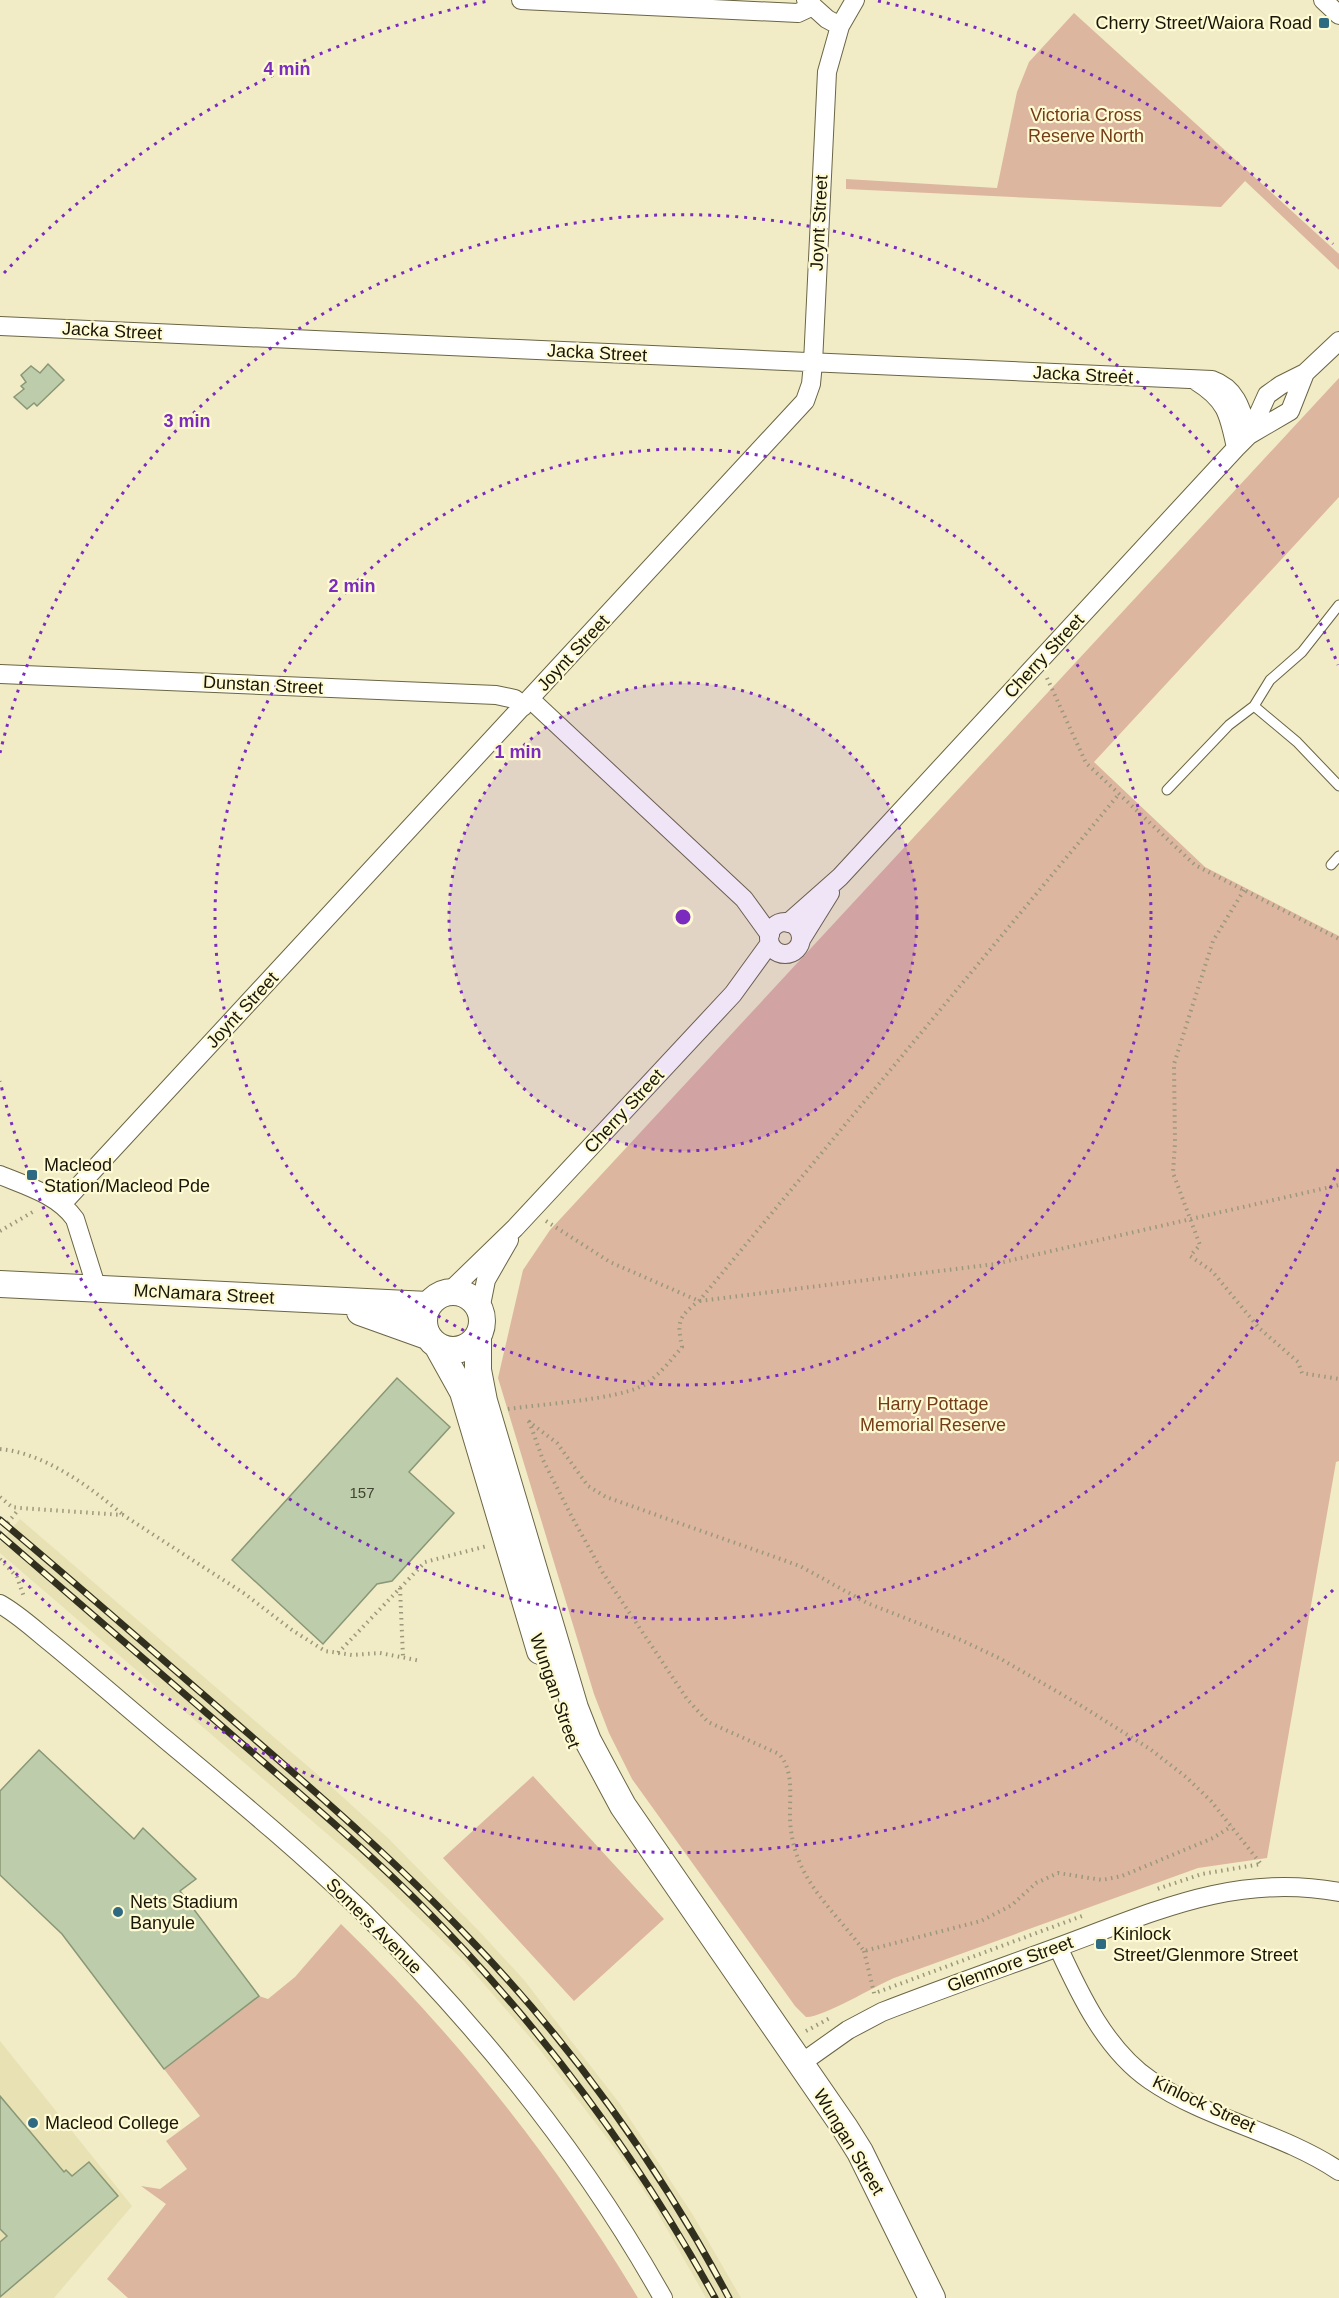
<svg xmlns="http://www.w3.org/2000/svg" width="1339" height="2298" viewBox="0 0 1339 2298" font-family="Helvetica,sans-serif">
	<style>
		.built { fill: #e7e1b4 }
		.green { fill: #ddb6a0 }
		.building { fill: #bdccaa; stroke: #899776; stroke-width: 1.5 }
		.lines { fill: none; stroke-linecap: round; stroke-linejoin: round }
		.lane-casing { stroke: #6a6544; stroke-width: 11 }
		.street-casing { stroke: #6a6544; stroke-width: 20 }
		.secondary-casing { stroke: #6a6544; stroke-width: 28 }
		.path { stroke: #9c987c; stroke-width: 4; stroke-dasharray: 1.5 4.5; stroke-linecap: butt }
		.lane { stroke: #fff; stroke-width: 9 }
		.street { stroke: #fff; stroke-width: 18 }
		.secondary { stroke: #fff; stroke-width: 26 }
		.rail-casing { stroke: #312f1e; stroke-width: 7 }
		.rail { stroke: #fefad3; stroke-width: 4.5; stroke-dasharray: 14; stroke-linecap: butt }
		.ring { fill: none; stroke: #7b2cbf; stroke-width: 3; stroke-dasharray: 3 6 }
		.poi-dot { fill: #2e6a82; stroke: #fefad3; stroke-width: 2 }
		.labels { text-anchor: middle; stroke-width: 4.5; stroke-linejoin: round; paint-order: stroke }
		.number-label { font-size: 15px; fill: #414430 }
		.poi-label { font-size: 18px; fill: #181608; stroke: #fefad3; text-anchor: start }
		.park-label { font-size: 18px; fill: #743c18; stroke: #fefad3 }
		.street-label { font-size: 18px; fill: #181608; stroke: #fefad3 }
		.centre { fill: #7b2cbf; stroke: #fefad3; stroke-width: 3 }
		.ring-label { font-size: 18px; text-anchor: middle; font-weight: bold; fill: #7b2cbf; stroke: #fefad3; stroke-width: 4.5; stroke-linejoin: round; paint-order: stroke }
	</style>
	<rect width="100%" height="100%" fill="#f1ecc6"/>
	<path class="built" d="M20,1519L325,1781L389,1839L480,1932L524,1980L620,2104L693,2215L741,2298H706L651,2201L616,2150L534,2042L464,1961L354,1857L0,1553V1542Z
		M0,2041L132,2206L54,2298H0Z"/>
	<path class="green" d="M1074,13L1339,254V270L1245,181L1221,207L846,189V179L997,188L1017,92L1029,62Z
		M1339,378V497L1094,762L1205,867L1339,936V1461L1336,1462L1267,1858L1198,1868L894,1978C875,1986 822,2018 806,2017L795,2006L632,1779L609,1733L594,1694L498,1378L523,1270L550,1230Z
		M533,1776L664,1919L574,2001L443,1858Z
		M341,1924C456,2035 556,2161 638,2298H128L107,2279L166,2204L141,2186L160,2189L187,2169L166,2141L200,2116L164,2069L259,1996L268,1999L295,1977Z"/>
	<path class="building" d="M48,364L64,380L37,406L34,403L27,409L14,397L24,389L21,386L26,382L21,375L31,366L40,373Z
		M397,1378L450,1427L409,1472L454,1513L392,1581L377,1584L323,1644L232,1560Z
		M39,1750L134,1839L143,1828L196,1879L180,1891L259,1996L164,2069L62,1934L0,1875V1791Z
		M0,2096L64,2172L66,2170L72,2176L89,2162L118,2196L0,2297V2242L7,2236L0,2229Z"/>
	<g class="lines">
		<defs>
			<path id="lane" d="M1254,706L1297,742L1339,786
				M1167,790L1229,725L1254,706L1270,680L1302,652L1339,605
				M1331,865L1339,856"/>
			<path id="street" d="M521,0L798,13L813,6
				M806,0L827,19L840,26
				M1323,0L1339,15
				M0,326L1212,380C1238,389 1242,412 1249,435
				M1196,381C1227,400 1229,415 1236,448
				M1249,435L1267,395L1281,385L1305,373L1339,341
				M0,674L496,695L515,699L523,707
				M530,699L744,899L770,935
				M769 938a16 16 0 1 1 32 0a16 16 0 1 1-32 0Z
				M788,923L840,877L1236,448L1249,435L1290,411L1305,373
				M802,938L830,893
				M0,1175C27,1186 58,1195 75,1219L97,1289
				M62,1204L805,401L811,384L813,363L827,72L840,26L855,0
				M449,1292L515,1228L733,994L770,943
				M480,1310L486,1280L509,1240
				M0,1604C18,1614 34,1629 50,1642C89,1674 127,1707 165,1739C232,1795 300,1851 363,1912C479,2027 583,2155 663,2298
				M1058,1947C1080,1995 1106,2050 1150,2080C1208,2120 1281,2132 1339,2171
				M800,2064L848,2030L882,2012C941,1989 1001,1968 1061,1946C1156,1911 1236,1873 1339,1892"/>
			<path id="secondary" d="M0,1284L428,1305
				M424 1321a29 29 0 1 1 58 0a29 29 0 1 1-58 0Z
				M360,1312L427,1336
				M478,1338V1370L484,1401L575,1708L588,1741L623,1806L845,2128L860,2152L932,2298
				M438,1347L463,1392L540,1651"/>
		</defs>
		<use href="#lane" class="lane-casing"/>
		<use href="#street" class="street-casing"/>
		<use href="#secondary" class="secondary-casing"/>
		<path class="path" d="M1047,678L1086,763L1195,865L1339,939
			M1244,890L1213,941L1174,1064L1175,1143L1173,1173L1200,1245L1190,1256L1212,1271L1259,1328L1298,1362L1302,1373L1339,1379
			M546,1221L610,1262L699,1301L995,1264L1339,1185
			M0,1231L36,1210
			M508,1409C542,1404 613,1400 642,1386C657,1378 671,1360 682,1347C677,1322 678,1317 699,1301L1119,794
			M528,1421L557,1443L588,1486L606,1497L800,1566L867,1603L961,1640L1001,1659L1080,1705L1150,1749L1186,1777L1211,1801L1261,1864L1202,1874L1157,1889
			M529,1421L543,1460L573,1519L603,1573L687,1699L708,1722L779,1754C797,1774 787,1805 791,1830C797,1882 835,1911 864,1951L981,1921L1012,1905L1036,1883L1058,1873L1102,1880L1122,1876L1213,1838L1232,1826
			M0,1449C44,1453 89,1486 122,1514
			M0,1497L12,1507L20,1508L123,1515L245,1594L292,1630L325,1651L352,1655L380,1653L421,1661
			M0,1532L19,1509
			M0,1559L17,1577L24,1597
			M400,1588L403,1657
			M338,1653L425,1562L487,1546
			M864,1951L875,1997
			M878,1992L1082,1916
			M806,2031L830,2018"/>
		<use href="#lane" class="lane"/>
		<use href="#street" class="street"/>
		<use href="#secondary" class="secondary"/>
		<defs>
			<path id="rail" d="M0,1520C74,1582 147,1646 221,1710C305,1783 390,1855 467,1936C570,2042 660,2167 729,2298
				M0,1535C87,1610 174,1685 261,1760C314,1806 368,1852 418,1902C535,2019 635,2152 715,2298"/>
		</defs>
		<use href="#rail" class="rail-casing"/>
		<use href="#rail" class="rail"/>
	</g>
	<circle cx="683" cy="917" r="234" fill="#7b2cbf" fill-opacity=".12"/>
	<g class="ring">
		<circle cx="683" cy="917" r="234"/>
		<circle cx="683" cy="917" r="468"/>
		<path d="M1338 1169A702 702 0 0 1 0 1081M0 753A702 702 0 0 1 1338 665"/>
		<path d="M1333 1590A936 936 0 0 1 4 1561M4 273A936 936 0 0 1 488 1M878 1A936 936 0 0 1 1333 244"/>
	</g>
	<g class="poi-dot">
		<rect x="1318" y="17" width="12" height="12" rx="3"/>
		<rect x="26" y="1169" width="12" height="12" rx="3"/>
		<circle cx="118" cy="1912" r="6"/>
		<rect x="1095" y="1938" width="12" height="12" rx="3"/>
		<circle cx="33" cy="2123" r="6"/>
	</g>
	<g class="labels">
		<g class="number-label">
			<text x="362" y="1498">157</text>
		</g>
		<g class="poi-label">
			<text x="1312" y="29" text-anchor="end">Cherry Street/Waiora Road</text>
			<text x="44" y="1171">Macleod<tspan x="44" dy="21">Station/Macleod Pde</tspan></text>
			<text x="130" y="1908">Nets Stadium<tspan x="130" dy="21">Banyule</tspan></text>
			<text x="1113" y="1940">Kinlock<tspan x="1113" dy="21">Street/Glenmore Street</tspan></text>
			<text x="45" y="2129">Macleod College</text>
		</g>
		<g class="park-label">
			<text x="1086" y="121">Victoria Cross<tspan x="1086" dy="21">Reserve North</tspan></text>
			<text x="933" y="1410">Harry Pottage<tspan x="933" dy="21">Memorial Reserve</tspan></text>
		</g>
		<g class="street-label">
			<text transform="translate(819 223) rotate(-87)" y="6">Joynt Street</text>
			<text transform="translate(112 331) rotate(3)" y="6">Jacka Street</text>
			<text transform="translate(597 353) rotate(3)" y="6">Jacka Street</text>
			<text transform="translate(1083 375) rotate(3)" y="6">Jacka Street</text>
			<text transform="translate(573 653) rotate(-47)" y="6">Joynt Street</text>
			<text transform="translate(1044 656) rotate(-47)" y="6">Cherry Street</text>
			<text transform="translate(263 685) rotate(3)" y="6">Dunstan Street</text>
			<text transform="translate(242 1010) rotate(-47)" y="6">Joynt Street</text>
			<text transform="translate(624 1111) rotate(-47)" y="6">Cherry Street</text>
			<text transform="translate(204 1294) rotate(3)" y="6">McNamara Street</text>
			<text transform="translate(555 1691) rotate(71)" y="6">Wungan Street</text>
			<text transform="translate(374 1926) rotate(45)" y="6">Somers Avenue</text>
			<text transform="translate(1010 1964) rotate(-20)" y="6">Glenmore Street</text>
			<text transform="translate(1204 2104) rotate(25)" y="6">Kinlock Street</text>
			<text transform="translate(849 2142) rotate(59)" y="6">Wungan Street</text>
		</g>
	</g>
	<circle cx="683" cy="917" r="9" class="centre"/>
	<g class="ring-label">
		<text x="287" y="75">4 min</text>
		<text x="187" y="427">3 min</text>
		<text x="352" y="592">2 min</text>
		<text x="518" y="758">1 min</text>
	</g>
</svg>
